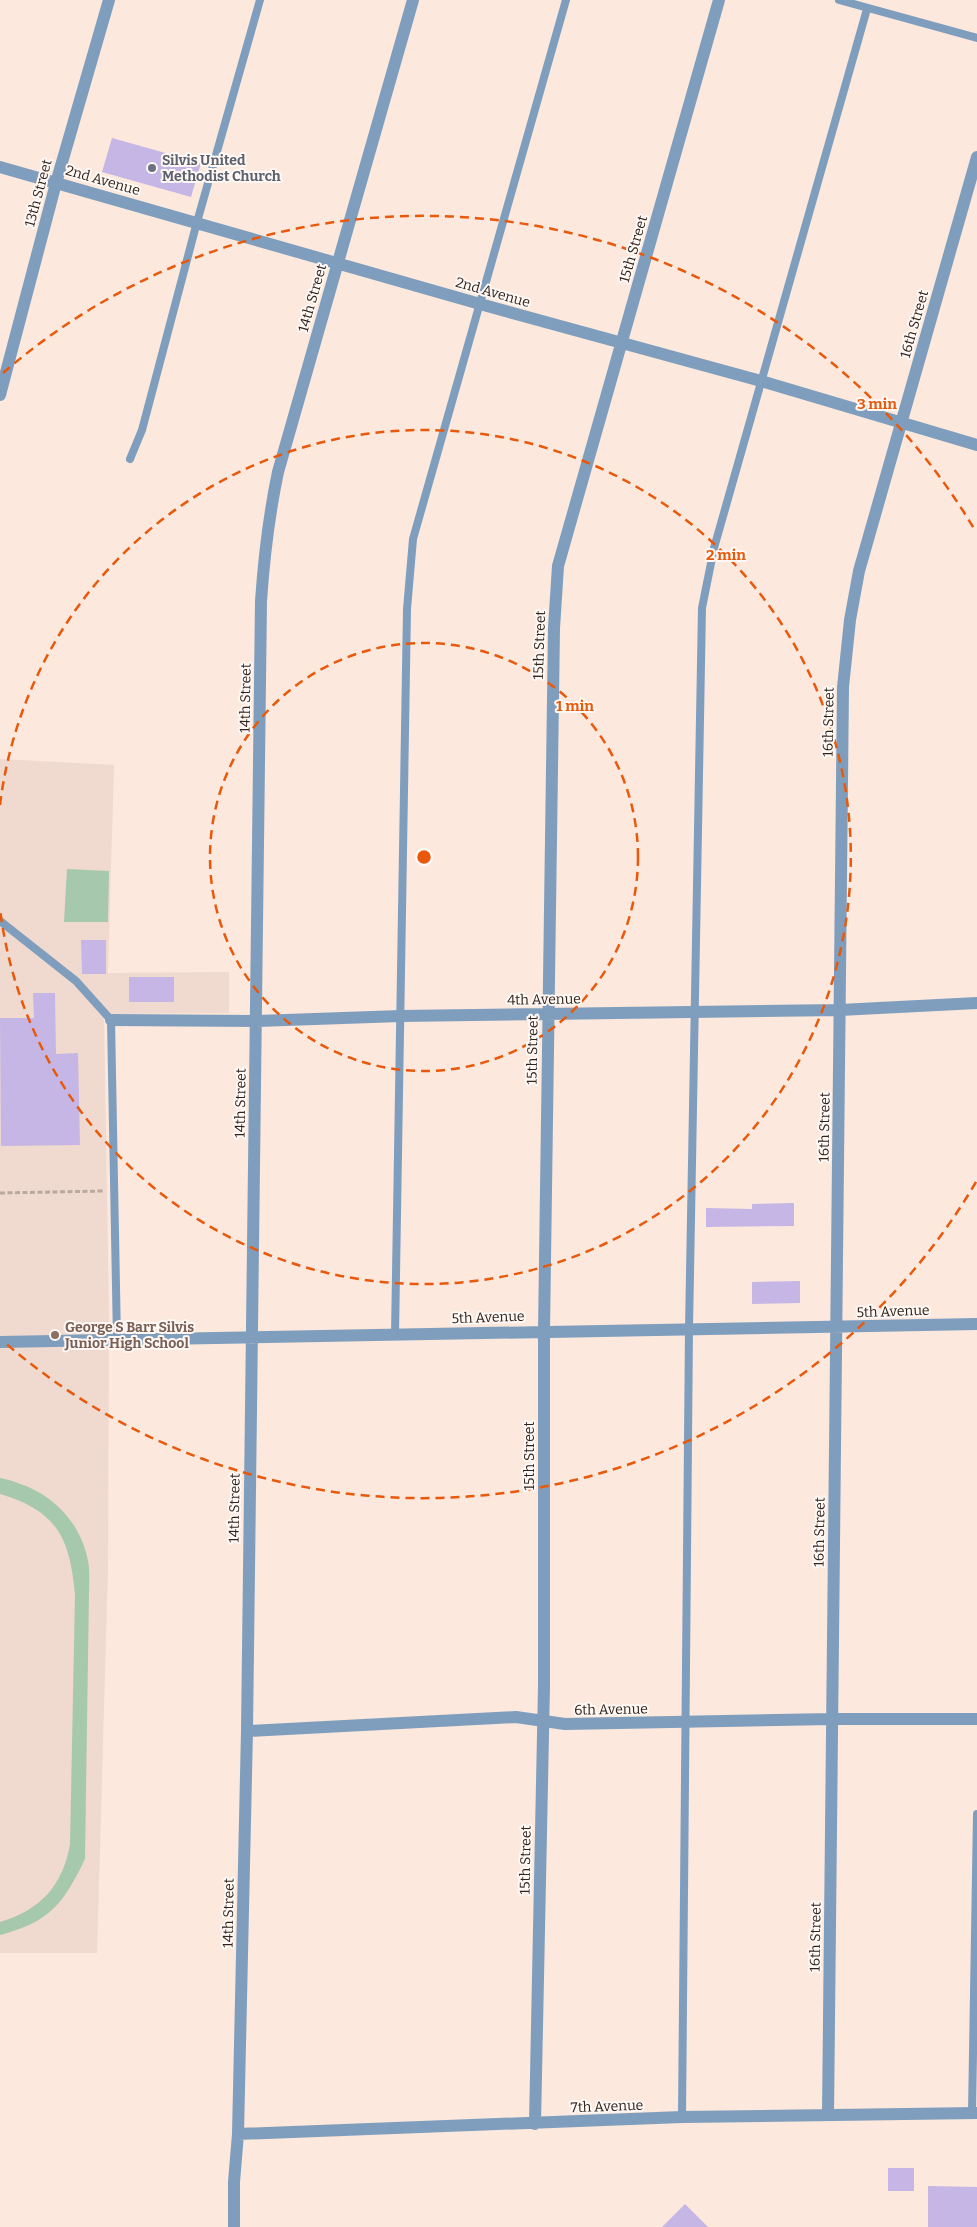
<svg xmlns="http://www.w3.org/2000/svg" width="977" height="2227" viewBox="0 0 977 2227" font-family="Bitter,serif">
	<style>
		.education { fill: #f0d9ce }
		.green { fill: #a6c9ae }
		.building { fill: #c5b6e5 }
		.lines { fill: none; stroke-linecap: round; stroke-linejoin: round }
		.path { stroke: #baa99e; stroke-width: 3; stroke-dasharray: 5 2.5; stroke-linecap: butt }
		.service { stroke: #7f9ebd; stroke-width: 8 }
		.minor { stroke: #7f9ebd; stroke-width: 12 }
		.ring { fill: none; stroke: #e8590c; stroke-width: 2.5; stroke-dasharray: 9 6 }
		.worship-dot { fill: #6b7280; stroke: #fff8f4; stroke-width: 2 }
		.education-dot { fill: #8d6e63; stroke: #fff8f4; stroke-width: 2 }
		.labels { text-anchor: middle; stroke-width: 4; stroke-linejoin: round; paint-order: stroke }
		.worship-label { font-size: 14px; font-weight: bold; fill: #5b616d; stroke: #fff8f4; text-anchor: start }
		.street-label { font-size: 14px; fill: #2f231c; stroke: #fff8f4 }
		.education-label { font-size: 14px; font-weight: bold; fill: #785e54; stroke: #fff8f4; text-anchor: start }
		.centre { fill: #e8590c; stroke: #fff8f4; stroke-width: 2.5 }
		.ring-label { font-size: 15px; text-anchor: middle; font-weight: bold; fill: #e8590c; stroke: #fff8f4; stroke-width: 4; stroke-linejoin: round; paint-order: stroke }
	</style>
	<rect width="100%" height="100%" fill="#fce8dc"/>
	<path class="education" d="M0,759L114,765L108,973L229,972V1013L104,1014L109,1315L108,1568L97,1953H0Z"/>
	<path class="green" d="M67,869L109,871L108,922H64Z
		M0,1478C44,1487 79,1515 88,1561C90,1571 89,1582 89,1592L85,1859C63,1904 50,1922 0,1935V1922C41,1910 63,1885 70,1844L75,1595C70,1539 58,1511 0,1494Z"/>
	<path class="building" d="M112,138L201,163L191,197L102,172Z
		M81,940H106V974H82Z
		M129,977H174V1002H129Z
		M33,993H55L56,1054L78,1053L80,1145L1,1146L0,1018H34Z
		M794,1203V1226L706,1227V1208L752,1209V1204Z
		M800,1281V1303L752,1304V1282Z
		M888,2168H914V2191H888Z
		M928,2186L977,2187V2227H928Z
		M685,2204L708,2227H662Z"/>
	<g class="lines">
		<path class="path" d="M0,1193L103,1191"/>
		<path class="service" d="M839,0L977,38
			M130,459L142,430L197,222L260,0
			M0,921L76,981L111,1020L117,1340
			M395,1335L407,609L413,539L566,0
			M972,2113L977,1814
			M682,2117L689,1329L702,608L714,548L867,9"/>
		<path class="minor" d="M0,167L480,304L761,381L977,445
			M0,395L56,183L109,0
			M111,1020L257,1021L401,1016L840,1010L977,1003
			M0,1342L977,1324
			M247,1731L516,1717L565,1724L832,1719H977
			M828,2115L843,687L850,620L859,571L977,157
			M535,2124L544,1686V1331L554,628L558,566L719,0
			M238,2134L682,2117L977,2113
			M234,2227V2182L238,2134L247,1731L261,601C264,557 269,515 278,472L413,0"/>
	</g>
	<g class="ring">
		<circle cx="424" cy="857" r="214"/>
		<path d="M0 805A427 427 0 1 1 0 909"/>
		<path d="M976 1182A641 641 0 0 1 3 1341M3 373A641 641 0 0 1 976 532"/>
	</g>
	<circle class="worship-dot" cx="152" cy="168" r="5"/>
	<circle class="education-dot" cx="55" cy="1335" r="5"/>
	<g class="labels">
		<g class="worship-label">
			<text x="162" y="165">Silvis United<tspan x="162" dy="16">Methodist Church</tspan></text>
		</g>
		<g class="street-label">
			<text transform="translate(103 180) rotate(16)" y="5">2nd Avenue</text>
			<text transform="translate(38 193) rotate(-75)" y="5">13th Street</text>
			<text transform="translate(633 249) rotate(-74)" y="5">15th Street</text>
			<text transform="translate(493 292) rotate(16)" y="5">2nd Avenue</text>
			<text transform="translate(312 298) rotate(-74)" y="5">14th Street</text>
			<text transform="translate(914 324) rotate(-74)" y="5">16th Street</text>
			<text transform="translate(539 645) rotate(-88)" y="5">15th Street</text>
			<text transform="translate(245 698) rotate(-89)" y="5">14th Street</text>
			<text transform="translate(828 722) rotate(-89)" y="5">16th Street</text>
			<text transform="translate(544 999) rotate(-1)" y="5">4th Avenue</text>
			<text transform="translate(532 1050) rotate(-89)" y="5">15th Street</text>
			<text transform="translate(240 1103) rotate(-89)" y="5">14th Street</text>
			<text transform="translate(824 1127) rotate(-89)" y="5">16th Street</text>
			<text transform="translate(893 1311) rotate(-2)" y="5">5th Avenue</text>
			<text transform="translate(488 1317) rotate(-2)" y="5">5th Avenue</text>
			<text transform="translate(529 1456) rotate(-90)" y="5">15th Street</text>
			<text transform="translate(234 1508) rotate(-89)" y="5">14th Street</text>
			<text transform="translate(819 1532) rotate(-89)" y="5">16th Street</text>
			<text transform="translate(611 1709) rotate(-1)" y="5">6th Avenue</text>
			<text transform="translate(525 1860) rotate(-89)" y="5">15th Street</text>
			<text transform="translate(228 1913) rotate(-89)" y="5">14th Street</text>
			<text transform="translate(815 1937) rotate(-89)" y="5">16th Street</text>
			<text transform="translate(607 2106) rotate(-2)" y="5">7th Avenue</text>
		</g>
		<g class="education-label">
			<text x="65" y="1332">George S Barr Silvis<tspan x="65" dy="16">Junior High School</tspan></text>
		</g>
	</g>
	<circle cx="424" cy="857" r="8" class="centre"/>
	<g class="ring-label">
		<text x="877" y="409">3 min</text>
		<text x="726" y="560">2 min</text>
		<text x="575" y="711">1 min</text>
	</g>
</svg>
